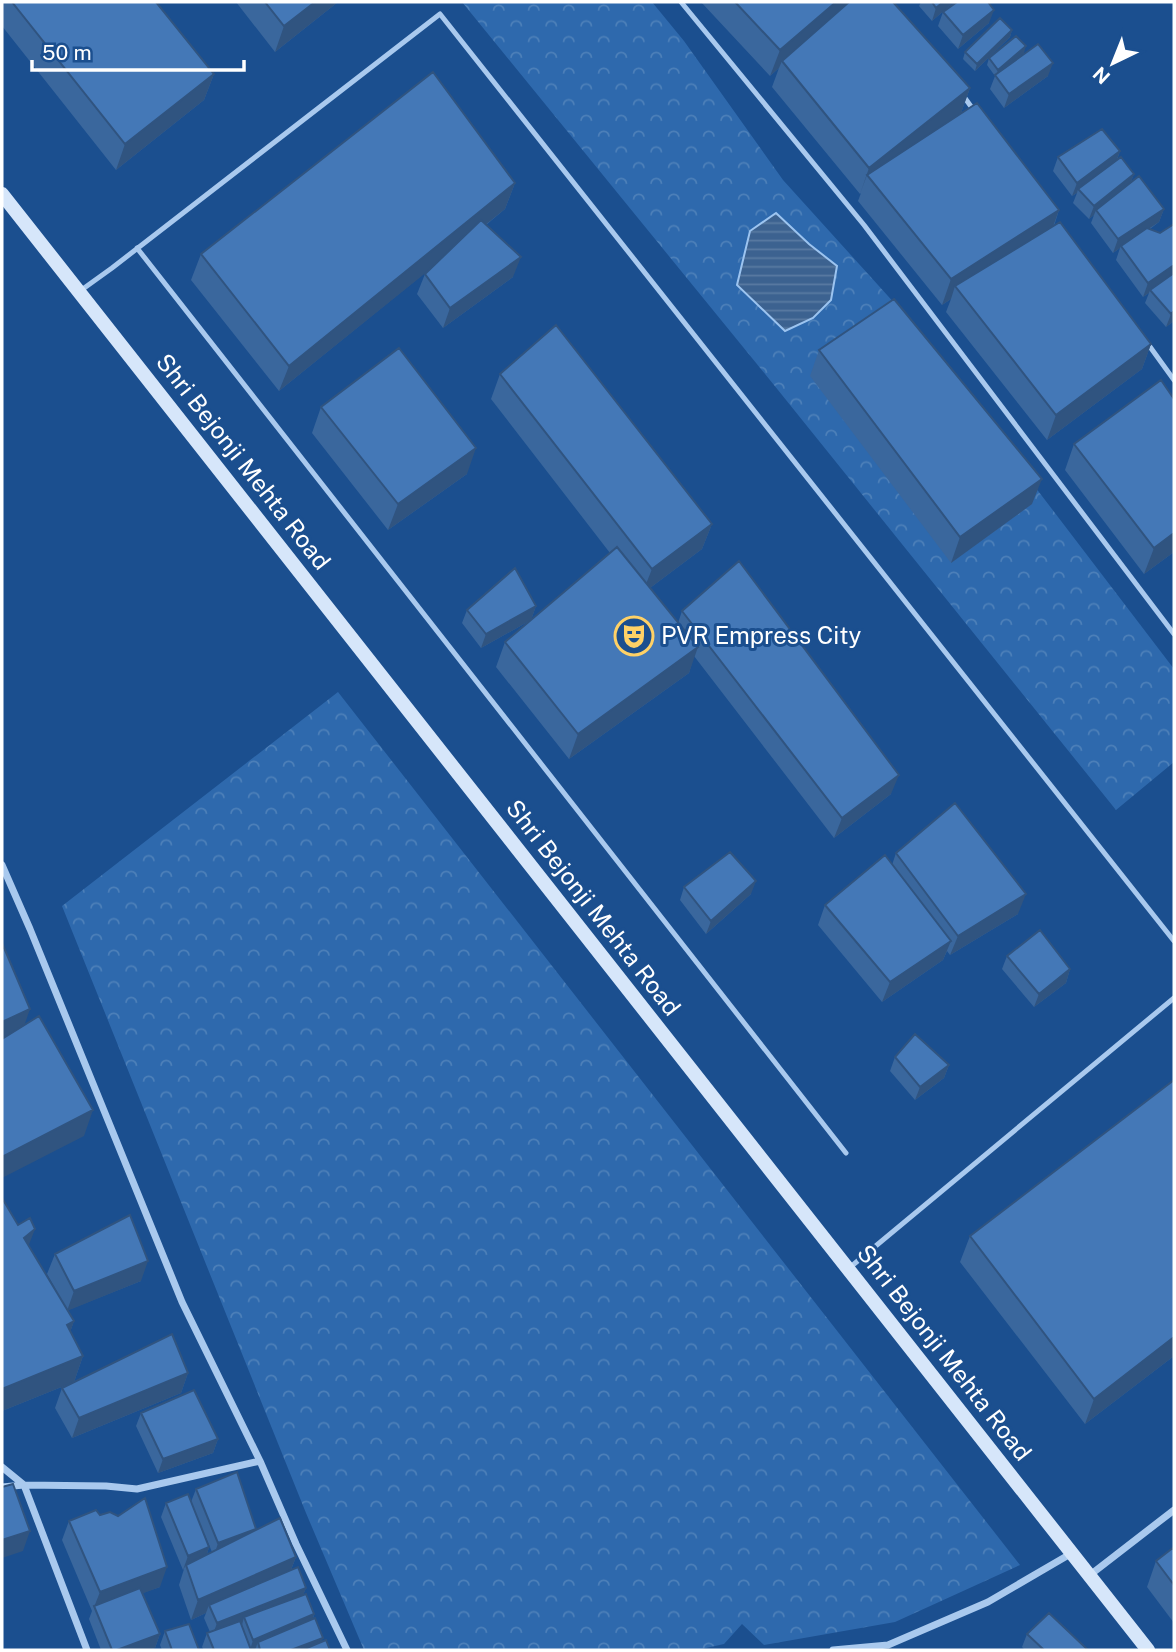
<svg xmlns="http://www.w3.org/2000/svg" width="1176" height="1652" viewBox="0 0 1176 1652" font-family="'Public Sans',sans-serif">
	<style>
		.forest { fill: url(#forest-crowns) }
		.water { fill: url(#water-rules); stroke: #9cc4f0; stroke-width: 2 }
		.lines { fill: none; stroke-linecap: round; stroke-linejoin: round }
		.lane { stroke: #a9c9ee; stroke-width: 5 }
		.street { stroke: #a9c9ee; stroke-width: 7 }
		.secondary { stroke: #d6e6fa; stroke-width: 14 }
		.wall { fill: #3a679d; fill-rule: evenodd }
		.shaded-wall { fill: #305480 }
		.building { fill: #4478b7; stroke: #305480; stroke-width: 2 }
		.labels { text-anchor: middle; stroke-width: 6; stroke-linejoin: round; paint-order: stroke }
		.street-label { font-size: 24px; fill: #fff; stroke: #1b4f8f }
		.poi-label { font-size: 24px; fill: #fff; stroke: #1b4f8f; text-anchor: start }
	</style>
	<defs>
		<pattern id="forest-crowns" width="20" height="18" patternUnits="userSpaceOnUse" patternTransform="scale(1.75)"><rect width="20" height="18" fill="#2e69ad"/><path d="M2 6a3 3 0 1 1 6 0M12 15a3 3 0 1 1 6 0" fill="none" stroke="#4d80b9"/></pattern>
		<pattern id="water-rules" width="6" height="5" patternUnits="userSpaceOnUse" patternTransform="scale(1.75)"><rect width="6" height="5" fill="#3c6290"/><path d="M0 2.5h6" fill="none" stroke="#597aa1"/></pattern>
	</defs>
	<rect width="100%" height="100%" fill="#1b4f8f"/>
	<path class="forest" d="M462,2H652L684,41L783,180L897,306L1174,669V762L1116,810L778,390Z
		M338,692L1020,1565L895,1622L764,1645L742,1624L724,1644L697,1650H364L306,1513L62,906Z"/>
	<path class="water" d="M776,213L809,244L837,266L831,300L813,318L785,331L737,285L750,231Z"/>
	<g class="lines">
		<path class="lane" d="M681,2L864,225L1174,634
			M962,94L975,112
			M137,248L846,1153
			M80,291L112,268L440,14L1174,941
			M1148,344L1174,380
			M848,1269L1174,998"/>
		<path class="street" d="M2,865L30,929L182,1302L260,1461L296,1544L347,1650
			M2,1467L24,1485L87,1650
			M2,1487L24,1485L106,1486L137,1489L260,1461
			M1090,1575L1174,1510
			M833,1650L888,1645L988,1602L1072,1553"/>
		<path class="secondary" d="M2,194L1148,1650"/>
	</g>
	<path class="wall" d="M2,2H156L214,74L204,100L116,170L2,26Z
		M236,2H338L275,52Z
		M701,2H893L970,88L961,113L1059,210L1054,226L1151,344L1142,369L1047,440L946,312L951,299L942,305L858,201L861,193L860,194L772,87L779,68L770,76Z
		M921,2H954L932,21L919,6Z
		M943,12L989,23L958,49L938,26Z
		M1012,30L1010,37L975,71L963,59L965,52Z
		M1024,53L1012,63L1048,76L1004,108L990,89L995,76L987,65L989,58Z
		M1120,151L1117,160L1134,174L1130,184L1164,209L1159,222L1150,229L1174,321L1166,327L1145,303L1149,293L1143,297L1116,260L1120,248L1113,253L1091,223L1094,215L1089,219L1073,203L1077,193L1072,196L1053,171L1058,157Z
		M515,183L505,209L486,225L513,277L443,328L417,294L425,274L426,272L279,391L191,280L201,254Z
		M819,350L1032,504L951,563L810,376Z
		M500,374L712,524L702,549L650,588L678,623L682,611L891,794L834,838L694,656L689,673L569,759L496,667L505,642L610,553L491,399Z
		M1174,399V552L1144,574L1065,470L1074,444Z
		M321,407L467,474L388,530L312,433Z
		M536,606L531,620L481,648L462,623L467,610Z
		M896,853L1018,914L950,955L947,951L943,960L882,1002L818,925L825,905L892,865Z
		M684,887L751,894L706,934L680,900Z
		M1007,956L1070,969L1066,983L1034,1007L1002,969Z
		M895,1057L949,1065L944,1078L915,1100L890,1071Z
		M1174,1080V1356L1085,1424L960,1262L970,1236Z
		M2,1198L28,1246L59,1295L47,1274L55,1254L141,1281L68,1310L74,1321L70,1332L83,1356L74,1382L2,1411Z
		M188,1373L181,1393L72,1438L55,1408L62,1388Z
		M141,1413L218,1439L213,1453L158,1473L136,1426Z
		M196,1489L296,1557L291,1570L306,1588L303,1595L314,1614L313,1619L322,1642L330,1650H204L202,1647L207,1633L210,1632L204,1618L206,1613L191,1620L179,1585L184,1569L183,1570L161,1517L166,1503L191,1502ZM204,1533L212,1552L207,1554L209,1547Z
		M69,1521L160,1587L142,1593L160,1634L155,1648L149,1650H101L89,1619L92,1611L62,1540Z
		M1174,1547V1623L1147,1587L1156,1561Z
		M165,1631L199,1650H162L160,1645Z
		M1027,1634L1088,1650H1025L1022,1647Z"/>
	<path class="shaded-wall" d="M315,2H338L275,52L284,26Z
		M836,2H856L782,61L779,68L770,76L780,50Z
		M943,2H954L932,21L936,8Z
		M994,10L989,23L958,49L963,35Z
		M1012,30L1010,37L975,71L977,64Z
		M1026,46L1024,53L996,77L998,70Z
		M1053,63L1048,76L1004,108L1009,94Z
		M214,74L204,100L116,170L125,144Z
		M970,88L961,113L867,175L860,194L869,168Z
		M1120,151L1115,165L1078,189L1077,193L1072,196L1077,183Z
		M1134,174L1129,187L1096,210L1094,215L1089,219L1094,206Z
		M515,183L505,209L279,391L289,366Z
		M1164,209L1159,222L1121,247V246L1120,248L1113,253L1118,239Z
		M1059,210L1050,235L955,286L951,299L942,305L951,279Z
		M521,257L513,277L443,328L450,308Z
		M1174,265V276L1150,290L1149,293L1143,297L1148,283Z
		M1174,311V321L1166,327L1171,314Z
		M1151,344L1142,369L1047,440L1056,415Z
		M476,448L467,474L388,530L398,504Z
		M1042,479L1032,504L951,563L960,537Z
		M712,524L702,549L642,594L652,569Z
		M1174,533V552L1144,574L1154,548Z
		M536,606L531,620L481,648L486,634Z
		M698,647L689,673L569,759L578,734Z
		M899,775L891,794L834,838L842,818Z
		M756,881L751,894L706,934L711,921Z
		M1026,894L1018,914L950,955L958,936Z
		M951,941L943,960L882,1002L890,982Z
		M1070,969L1066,983L1034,1007L1039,994Z
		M30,1009L21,1035L2,1043V1022Z
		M949,1065L944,1078L915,1100L920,1087Z
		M93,1110L84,1136L2,1178V1157Z
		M35,1229L25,1255L24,1238Z
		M148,1261L141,1281L67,1311L74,1291Z
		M74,1321L65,1347L67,1325Z
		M1174,1337V1356L1085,1424L1094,1399Z
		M83,1356L74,1382L2,1411V1389Z
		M188,1373L181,1393L72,1438L79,1418Z
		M218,1439L213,1453L158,1473L163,1459Z
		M256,1529L251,1542L214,1556L218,1543Z
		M30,1531L23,1551L2,1558V1540Z
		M209,1547L205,1561L186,1565L183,1570L188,1556Z
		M296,1557L288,1577L209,1605L206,1613L191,1620L198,1600Z
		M167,1567L160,1587L96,1611L94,1607L100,1592Z
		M306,1588L301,1601L244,1617L242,1625L212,1637L217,1623Z
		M314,1614L310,1628L258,1642L255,1650H250L253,1640Z
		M160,1634L155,1648L149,1650H117Z
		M323,1638L319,1650H291Z"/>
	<path class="building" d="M12,2H156L214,74L125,144Z
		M265,2H315L284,26Z
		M735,2H836L780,50Z
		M849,2H893L970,88L869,168L782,61Z
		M932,2H943L936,8Z
		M957,2H988L994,10L963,35L943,12Z
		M1000,18L1012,30L977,64L965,52Z
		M1016,36L1026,46L998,70L989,58Z
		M1038,44L1053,63L1009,94L995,75Z
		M433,72L515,183L289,366L201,254Z
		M977,103L1059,210L951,279L867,175Z
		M1102,129L1120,151L1077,183L1058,157Z
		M1121,157L1134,174L1094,206L1078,189Z
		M1139,176L1164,209L1118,239L1096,210Z
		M481,220L521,257L450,308L425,274Z
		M1060,222L1151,344L1056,415L955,286Z
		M1174,224V265L1148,283L1121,246L1147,228L1160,233Z
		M1174,273V311L1171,314L1150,290Z
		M894,299L1042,479L960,537L819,350Z
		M556,325L712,524L652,569L500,374Z
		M399,348L476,448L398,504L321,407Z
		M1161,380L1174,399V533L1154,548L1074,444Z
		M617,547L698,647L578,734L505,642Z
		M739,561L899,775L842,818L682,611Z
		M515,568L536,606L486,634L467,610Z
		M955,803L1026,894L958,936L896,853Z
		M730,852L756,881L711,921L684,887Z
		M885,855L951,941L890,982L825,905Z
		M1040,930L1070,969L1039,994L1007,956Z
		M2,943L30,1009L2,1022Z
		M39,1016L93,1110L2,1157V1039Z
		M915,1034L949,1065L920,1087L895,1057Z
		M1174,1080V1337L1094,1399L970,1236Z
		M2,1198L18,1225L30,1218L35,1229L24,1238L74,1321L67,1325L83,1356L2,1389Z
		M130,1215L148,1261L74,1291L55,1254Z
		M172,1334L188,1373L79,1418L62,1388Z
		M194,1390L218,1439L163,1459L141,1413Z
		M237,1472L256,1529L218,1543L196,1489Z
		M13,1484L30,1531L2,1540V1487Z
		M188,1494L209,1547L188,1556L166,1503Z
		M145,1498L167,1567L100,1592L69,1521L96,1510L100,1515L110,1512L118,1516Z
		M280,1518L296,1557L198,1600L186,1565Z
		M1174,1547V1585L1156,1561Z
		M298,1567L306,1588L217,1623L209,1605Z
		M140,1588L160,1634L117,1650H112L94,1606Z
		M306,1594L314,1614L253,1640L244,1617Z
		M1049,1613L1088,1650H1044L1027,1634Z
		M315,1618L323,1638L291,1650H260L258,1642Z
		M240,1621L251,1650H214L207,1633Z
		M189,1624L199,1650H172L165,1631Z
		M326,1640L330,1650H302Z"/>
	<defs>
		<symbol id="theatre-ring" viewBox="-11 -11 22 22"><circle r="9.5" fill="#1b4f8f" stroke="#ffd166" stroke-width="1.5"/><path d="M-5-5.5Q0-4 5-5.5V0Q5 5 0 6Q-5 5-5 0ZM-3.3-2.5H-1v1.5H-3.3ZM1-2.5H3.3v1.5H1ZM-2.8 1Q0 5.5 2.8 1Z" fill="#ffd166"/></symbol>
	</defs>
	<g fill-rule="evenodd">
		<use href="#theatre-ring" x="612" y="614" width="44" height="44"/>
	</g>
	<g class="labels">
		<g class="street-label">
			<text transform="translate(243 462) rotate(52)" y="8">Shri Bejonji Mehta Road</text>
			<text transform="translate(593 908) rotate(52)" y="8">Shri Bejonji Mehta Road</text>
			<text transform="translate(944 1353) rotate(52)" y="8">Shri Bejonji Mehta Road</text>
		</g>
		<g class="poi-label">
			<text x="661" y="644">PVR Empress City</text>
		</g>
	</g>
	<rect width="1176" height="1652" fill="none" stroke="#ffffff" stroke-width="7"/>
	<g transform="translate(1113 63) rotate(223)" stroke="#1b4f8f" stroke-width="5" paint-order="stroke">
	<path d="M0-5L12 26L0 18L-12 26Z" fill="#ffffff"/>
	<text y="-10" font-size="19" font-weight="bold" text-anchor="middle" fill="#ffffff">N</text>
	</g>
	<path d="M32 60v10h212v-10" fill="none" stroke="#ffffff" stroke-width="3.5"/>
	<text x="42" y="60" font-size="21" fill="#ffffff" stroke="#1b4f8f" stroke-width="5" paint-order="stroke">50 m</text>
</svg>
